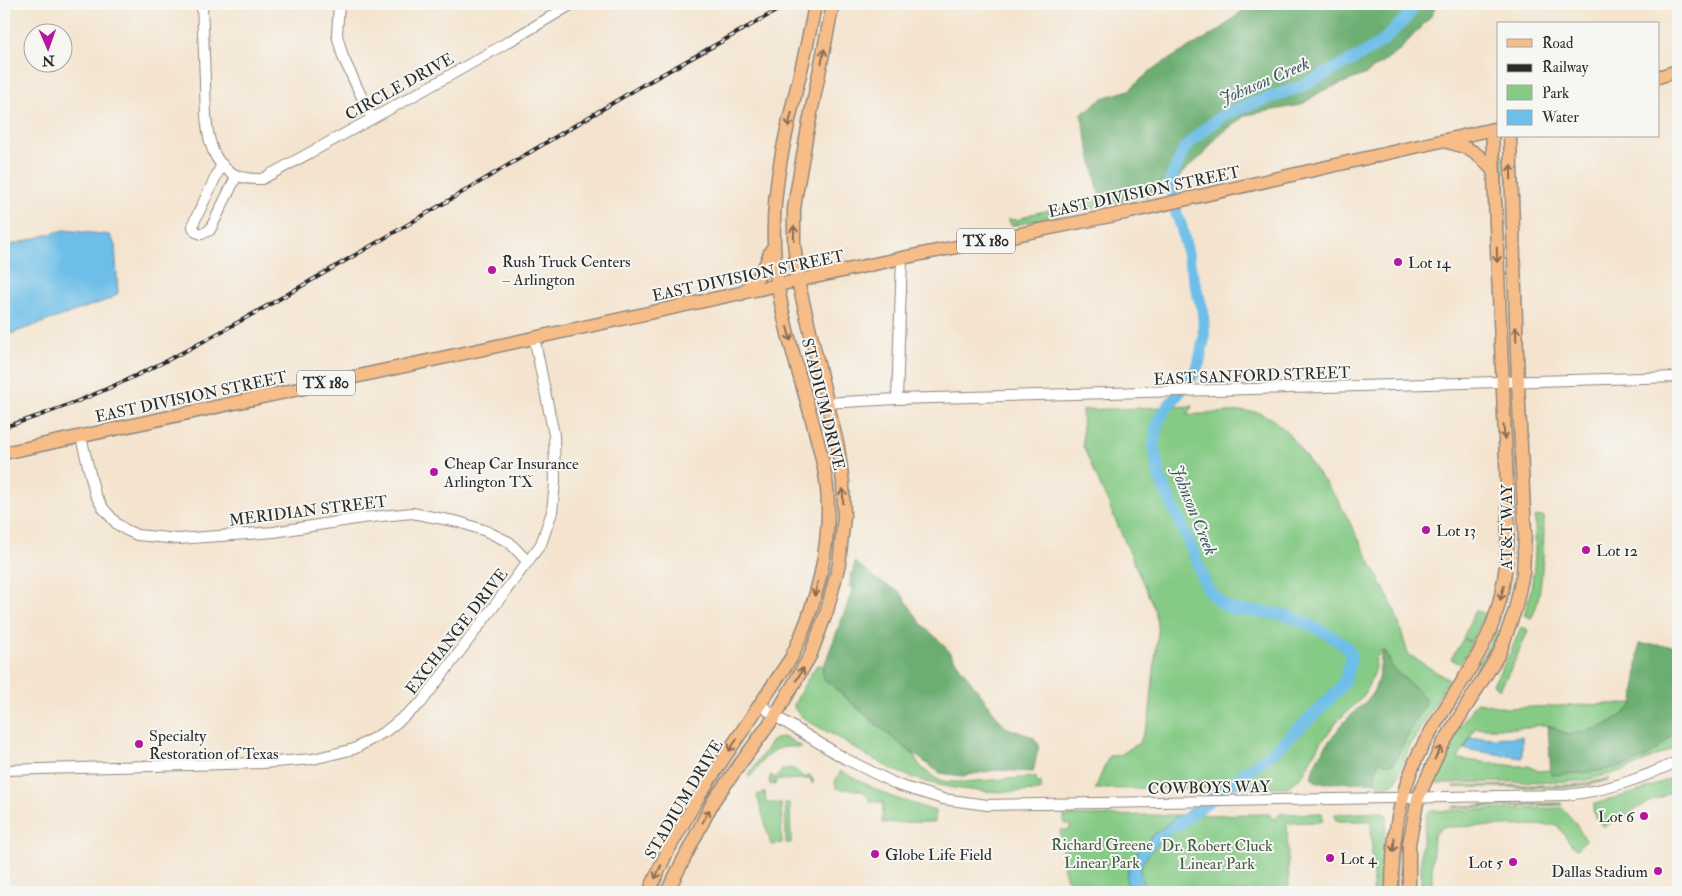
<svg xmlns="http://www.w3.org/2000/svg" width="1682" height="896" viewBox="0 0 1682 896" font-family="'IM FELL Double Pica',serif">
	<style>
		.green { fill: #85ca85; stroke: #587a58 }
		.forest { fill: #6cae72; stroke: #4c6c4e }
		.water { fill: #6dbee8; stroke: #4c748a }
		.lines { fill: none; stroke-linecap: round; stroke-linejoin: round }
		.river { stroke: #6dbee8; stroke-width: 12 }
		.minor-casing { stroke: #90887d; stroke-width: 12 }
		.major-casing { stroke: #90887d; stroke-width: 15 }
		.minor { stroke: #fff; stroke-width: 10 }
		.major { stroke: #f7bd88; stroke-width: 12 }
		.rail-casing { stroke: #2b2b2b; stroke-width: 4 }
		.rail { stroke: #f6f6f2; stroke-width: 2; stroke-dasharray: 5.5; stroke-linecap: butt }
		.oneway { stroke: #876d55 }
		.poi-dot { fill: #b5179e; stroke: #f6f6f2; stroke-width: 2 }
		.labels { text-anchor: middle; stroke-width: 4; stroke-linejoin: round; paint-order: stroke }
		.shield { fill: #f6f6f2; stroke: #686867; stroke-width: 1 }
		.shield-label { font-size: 15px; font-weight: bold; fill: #2b2b2b }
		.street-label { font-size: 16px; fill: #2b2b2b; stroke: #f6f6f2 }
		.poi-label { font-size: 16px; fill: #2b2b2b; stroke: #f6f6f2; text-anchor: start }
		.park-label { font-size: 16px; fill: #465b46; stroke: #f6f6f2 }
		.water-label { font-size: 18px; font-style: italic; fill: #3f5764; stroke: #f6f6f2 }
	</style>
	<rect width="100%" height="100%" fill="#f6f6f2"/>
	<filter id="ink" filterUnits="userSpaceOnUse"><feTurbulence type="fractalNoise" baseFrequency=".02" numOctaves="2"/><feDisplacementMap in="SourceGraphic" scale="10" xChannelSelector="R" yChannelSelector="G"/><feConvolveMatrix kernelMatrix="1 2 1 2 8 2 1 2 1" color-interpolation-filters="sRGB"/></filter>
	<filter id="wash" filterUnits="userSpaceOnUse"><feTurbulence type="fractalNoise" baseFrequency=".0096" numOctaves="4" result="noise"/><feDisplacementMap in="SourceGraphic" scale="20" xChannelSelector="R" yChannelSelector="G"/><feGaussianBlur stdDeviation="1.12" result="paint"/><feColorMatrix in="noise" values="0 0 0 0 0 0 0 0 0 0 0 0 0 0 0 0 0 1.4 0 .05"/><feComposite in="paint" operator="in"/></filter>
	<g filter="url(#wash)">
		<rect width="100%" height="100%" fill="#f4e4cf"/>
		<path class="green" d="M1498,154H1503L1506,226H1504L1500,203Z
			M1100,199L1102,206L1015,225H1011L1008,219L1018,220L1031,214Z
			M1193,406L1187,415L1242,411L1257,412L1271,418L1287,432L1338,500L1369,559L1395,611L1408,654L1449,680L1409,748L1395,783L1388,786H1377L1375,776L1379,760L1388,764H1393L1415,720L1423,708L1414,687L1393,668L1385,651H1382L1376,658L1374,674L1362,698L1337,721L1316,750L1304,773L1290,787L1095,789L1109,756L1120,755L1140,742L1149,720L1158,630L1154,608L1083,446L1082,410Z
			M1542,516L1544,517C1544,538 1543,604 1531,618L1524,615C1535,583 1536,550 1535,517Z
			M1475,610L1485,614L1472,642L1463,638Z
			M1521,627L1527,629L1528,631L1511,669L1500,689L1493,684L1510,653Z
			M1496,630L1501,631C1491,656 1478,677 1463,700L1461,698Z
			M1463,639L1472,644L1460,664L1451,659Z
			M820,665L824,666L822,671L823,678L872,721L913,754L917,762L923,769L937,779L947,782H963L1036,777L1037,784L1041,782V790L1039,791C991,793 945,792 901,773C875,762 852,746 828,732C819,727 795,716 794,706C794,701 812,672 816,666Z
			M1478,702L1506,708L1634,703L1630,709L1610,724L1602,727L1572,735L1563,734L1554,727L1546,725H1538L1528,728H1475L1458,759L1516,766H1529L1538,771L1551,770V774L1586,773L1630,764L1673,736L1678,726V746L1633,767L1611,774L1580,781L1434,783C1430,768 1466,718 1475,703Z
			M780,737L787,738L802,747C798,748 792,746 787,747C769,748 761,763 751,776L749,777L748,775L772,741Z
			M788,768L794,769L805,778L809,774L813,780V783L812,784L811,779L776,780L775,785L770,784L769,779L771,775L776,778L782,770Z
			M841,771L889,796L935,811V822L882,823L883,802H870C864,783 850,793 836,788L835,781Z
			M1678,775V790L1649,802L1605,826L1604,827C1599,820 1590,812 1594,804L1646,789Z
			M1610,778L1608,780L1592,784L1569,787H1454V786L1573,785L1603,780Z
			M765,792L766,803H781L782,843L775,844V845H771L757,795Z
			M785,803H790L791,843H786Z
			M1558,803H1561L1562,805L1452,808L1455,806Z
			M1562,808L1573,820L1586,840L1577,849L1574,848L1557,825L1443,827L1434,835L1432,866V892H1421V849L1427,813L1429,811Z
			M1382,812L1387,816L1382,859L1383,892H1373L1371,821H1337L1335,819V814Z
			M1322,813L1323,820L1321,822L1287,823L1289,892H1071L1063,866L1066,863L1062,850L1060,830H1070V824H1064V816L1269,814L1274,820L1279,814Z"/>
		<path class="forest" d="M1250,4H1437L1431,16L1397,53L1366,74L1322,91L1301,105L1246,115L1216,138L1203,155L1184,171L1181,176L1164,192L1102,206L1081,114L1103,98L1129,90L1154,68L1221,29Z
			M855,562L879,581L900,592L920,622L944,645L1005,727L1033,737L1039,745L1033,772L996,770L962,776L940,773L900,744L823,678L822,671L854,587H849Z
			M1678,643V726L1673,736H1670C1650,770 1586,773 1551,775L1548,725L1568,735L1602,727L1622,715L1630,709L1634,703L1639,644L1675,646Z
			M1382,651H1385C1389,659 1391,667 1397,673C1407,682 1417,688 1425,699L1423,708L1415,720L1393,764H1388L1379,761L1375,776L1377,782L1317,783L1312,778C1308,766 1337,730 1346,720C1355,710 1366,704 1373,692C1380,679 1380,666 1382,651Z"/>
		<path class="water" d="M64,230L110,235L115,245L118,293L110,299L4,336V247Z
			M1522,737V758L1464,749L1471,738Z
			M1178,816H1194C1179,828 1133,856 1141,878C1143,884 1149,888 1154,892H1139L1131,890L1127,883L1126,878L1131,859L1152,836Z"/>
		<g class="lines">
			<path class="river" d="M1176,826L1275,750L1322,707L1344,683L1351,659L1350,653L1347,647L1328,634L1302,621L1283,614L1236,610L1228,607L1220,602L1208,590L1189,542L1159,477L1154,445L1157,424L1164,411L1190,380L1199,363L1204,338L1203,311L1194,281L1181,225L1177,216L1170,181L1184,149L1202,131L1226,113L1300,87L1354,59L1383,41L1407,17L1415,4"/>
		</g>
	</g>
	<g filter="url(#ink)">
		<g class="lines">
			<defs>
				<path id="minor" d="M202,4C203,30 204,55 205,81C206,124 203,182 262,179C366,122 470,66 572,4
					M339,4L337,35L343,57L372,119
					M222,164L194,222L193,227L196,232L202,234L210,230L236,177
					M897,399L902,258
					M826,403L897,399L1678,377
					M81,437L95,494L103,508L117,524L126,530L137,535L178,539L274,532L362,518L412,513L459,522L486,531L509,542L528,562
					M760,704L775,716L844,758L898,785L943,799L987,805L1566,795C1606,791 1642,779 1678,761
					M4,770L262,763L313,759L354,749L386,731L421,703L541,544L552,512L555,483L554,435L534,337"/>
				<path id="major" d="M1658,77L1678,71
					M1447,142C1469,147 1480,154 1494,172
					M741,294C760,276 762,275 771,250
					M4,453L902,258L1130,212L1498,128
					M649,892L667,852L700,794L791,658C816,607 832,546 827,489C825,464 817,440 811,416C795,359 775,301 774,242C771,161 802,83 815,4
					M667,892L714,800L775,716L810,656L827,611L839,564L844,516L843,483L838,447L798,281L794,242V209L796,195L807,133L833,4
					M1392,892C1392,845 1397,799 1418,755C1438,714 1468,679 1487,637C1506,596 1508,555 1508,510L1492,130
					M1409,892V844L1418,798L1441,747L1500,652L1515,610L1523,573L1525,533L1518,383L1510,136"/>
			</defs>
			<use href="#minor" class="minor-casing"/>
			<use href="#major" class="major-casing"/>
			<use href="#minor" class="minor"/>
			<use href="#major" class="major"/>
			<defs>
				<path id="rail" d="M4,427C130,390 244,319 357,254C453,199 548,141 643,85C691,58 740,32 788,4"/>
			</defs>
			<use href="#rail" class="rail-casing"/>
			<use href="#rail" class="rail"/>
		</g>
		<defs><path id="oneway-shaft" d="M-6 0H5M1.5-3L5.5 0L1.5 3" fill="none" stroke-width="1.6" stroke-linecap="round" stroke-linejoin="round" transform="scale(1.25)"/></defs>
		<g class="oneway">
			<use href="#oneway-shaft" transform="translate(823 56) rotate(-79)"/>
			<use href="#oneway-shaft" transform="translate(790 120) rotate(103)"/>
			<use href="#oneway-shaft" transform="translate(1511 172) rotate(-91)"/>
			<use href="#oneway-shaft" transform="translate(794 233) rotate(-90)"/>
			<use href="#oneway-shaft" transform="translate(1497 255) rotate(88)"/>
			<use href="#oneway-shaft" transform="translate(789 334) rotate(75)"/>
			<use href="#oneway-shaft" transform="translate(1516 334) rotate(-92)"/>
			<use href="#oneway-shaft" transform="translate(1504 432) rotate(87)"/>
			<use href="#oneway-shaft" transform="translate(843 496) rotate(-91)"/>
			<use href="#oneway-shaft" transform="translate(816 589) rotate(103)"/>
			<use href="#oneway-shaft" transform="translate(1502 593) rotate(105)"/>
			<use href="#oneway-shaft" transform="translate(800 674) rotate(-60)"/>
			<use href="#oneway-shaft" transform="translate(733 745) rotate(124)"/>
			<use href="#oneway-shaft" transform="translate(1438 753) rotate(-62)"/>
			<use href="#oneway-shaft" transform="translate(706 816) rotate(-62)"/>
			<use href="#oneway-shaft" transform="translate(1394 845) rotate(95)"/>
			<use href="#oneway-shaft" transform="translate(658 872) rotate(115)"/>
		</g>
	</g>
	<g class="poi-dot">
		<circle cx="1398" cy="262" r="5"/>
		<circle cx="492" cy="270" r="5"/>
		<circle cx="434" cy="472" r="5"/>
		<circle cx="1426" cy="530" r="5"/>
		<circle cx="1586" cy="550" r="5"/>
		<circle cx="139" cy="744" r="5"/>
		<circle cx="1644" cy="816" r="5"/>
		<circle cx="875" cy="854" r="5"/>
		<circle cx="1330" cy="858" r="5"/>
		<circle cx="1513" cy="862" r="5"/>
		<circle cx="1658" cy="871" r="5"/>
	</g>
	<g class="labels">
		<g class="shield">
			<rect x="957" y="228.5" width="58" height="25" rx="4"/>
			<rect x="297" y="370.5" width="58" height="25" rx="4"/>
		</g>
		<g class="shield-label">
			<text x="986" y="246">TX 180</text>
			<text x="326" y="388">TX 180</text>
		</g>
		<g class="street-label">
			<text transform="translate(399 86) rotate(-29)" y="6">CIRCLE DRIVE</text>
			<text transform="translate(1144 191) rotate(-12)" y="6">EAST DIVISION STREET</text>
			<text transform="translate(748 275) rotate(-12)" y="6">EAST DIVISION STREET</text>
			<text transform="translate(1252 375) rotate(-2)" y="6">EAST SANFORD STREET</text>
			<text transform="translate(191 396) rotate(-12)" y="6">EAST DIVISION STREET</text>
			<text transform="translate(824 404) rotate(76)" y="6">STADIUM DRIVE</text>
			<text transform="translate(308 510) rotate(-7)" y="6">MERIDIAN STREET</text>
			<text transform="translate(1506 527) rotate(-90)" y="6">AT&amp;T WAY</text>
			<text transform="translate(456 631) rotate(-52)" y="6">EXCHANGE DRIVE</text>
			<text transform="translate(1209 787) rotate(-1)" y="6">COWBOYS WAY</text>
			<text transform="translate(683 799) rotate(-59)" y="6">STADIUM DRIVE</text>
		</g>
		<g class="poi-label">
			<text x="502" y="267">Rush Truck Centers<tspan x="502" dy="18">– Arlington</tspan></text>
			<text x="1408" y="268">Lot 14</text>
			<text x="444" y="469">Cheap Car Insurance<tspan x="444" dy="18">Arlington TX</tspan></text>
			<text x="1436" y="536">Lot 13</text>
			<text x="1596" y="556">Lot 12</text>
			<text x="149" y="741">Specialty<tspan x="149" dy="18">Restoration of Texas</tspan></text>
			<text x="1634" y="822" text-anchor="end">Lot 6</text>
			<text x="885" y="860">Globe Life Field</text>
			<text x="1340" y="864">Lot 4</text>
			<text x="1503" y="868" text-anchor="end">Lot 5</text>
			<text x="1648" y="877" text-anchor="end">Dallas Stadium</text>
		</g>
		<g class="park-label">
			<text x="1102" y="850">Richard Greene<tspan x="1102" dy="18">Linear Park</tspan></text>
			<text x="1217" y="851">Dr. Robert Cluck<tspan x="1217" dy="18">Linear Park</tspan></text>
		</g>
		<g class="water-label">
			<text transform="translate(1264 81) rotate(-23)" y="6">Johnson Creek</text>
			<text transform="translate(1194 510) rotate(68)" y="6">Johnson Creek</text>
		</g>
	</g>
	<rect width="1682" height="896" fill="none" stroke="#f6f6f2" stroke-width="20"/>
	<rect x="1497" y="22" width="162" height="115" fill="#f6f6f2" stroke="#a5a5a2"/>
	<rect x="1507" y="39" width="25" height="8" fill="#f7bd88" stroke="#a5a5a2"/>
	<text x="1542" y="48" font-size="15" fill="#2b2b2b">Road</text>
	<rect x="1507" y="64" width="25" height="8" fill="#2b2b2b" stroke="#a5a5a2"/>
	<text x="1542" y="72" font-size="15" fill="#2b2b2b">Railway</text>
	<rect x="1507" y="85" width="25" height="15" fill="#85ca85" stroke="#a5a5a2"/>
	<text x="1542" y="98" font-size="15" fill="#2b2b2b">Park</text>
	<rect x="1507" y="110" width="25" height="15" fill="#6dbee8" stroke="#a5a5a2"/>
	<text x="1542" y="122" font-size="15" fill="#2b2b2b">Water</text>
	<g transform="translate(48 48) rotate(178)"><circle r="24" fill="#f6f6f2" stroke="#a5a5a2"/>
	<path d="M0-4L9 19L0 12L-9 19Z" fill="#b5179e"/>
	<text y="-8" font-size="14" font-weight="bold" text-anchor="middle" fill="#2b2b2b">N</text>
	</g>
</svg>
